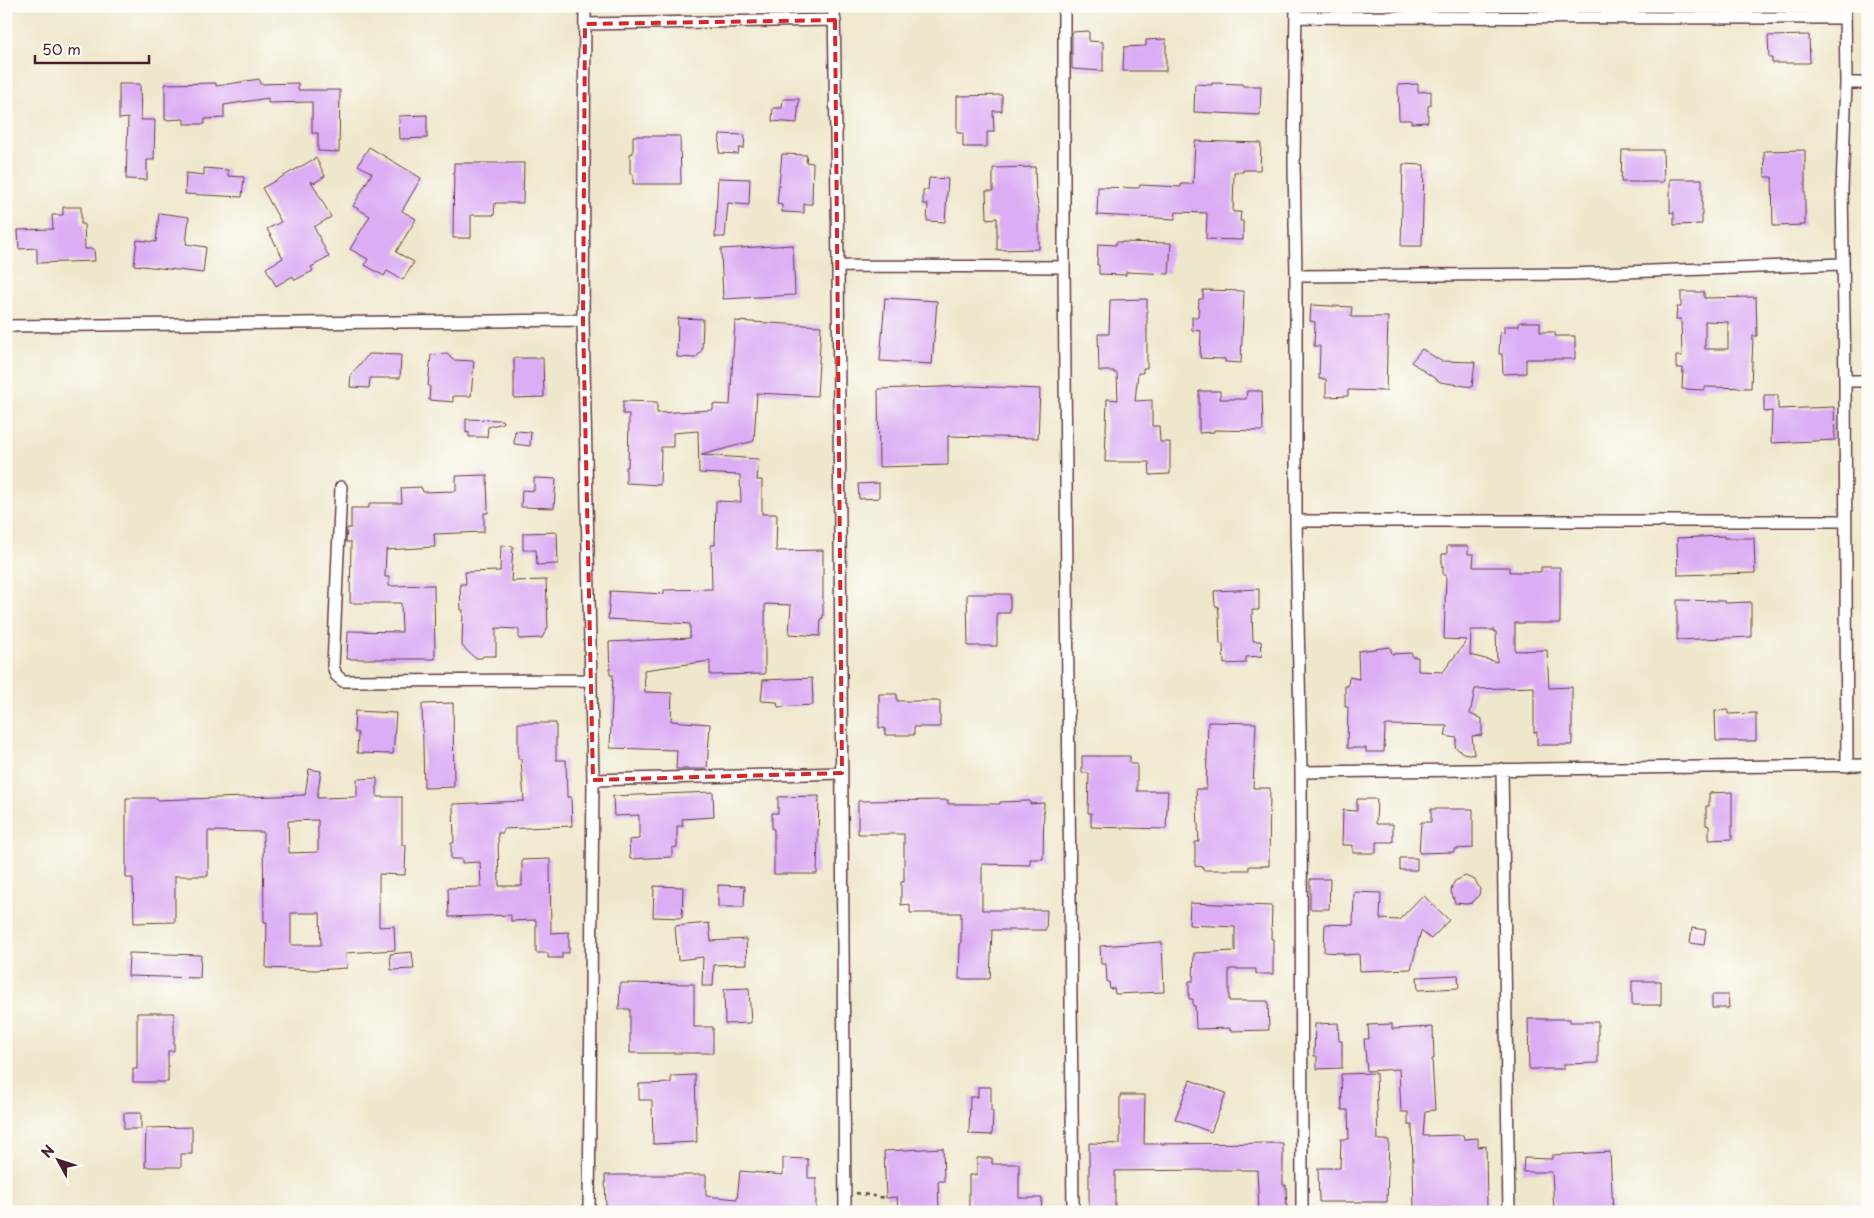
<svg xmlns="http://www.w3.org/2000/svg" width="1874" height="1218" viewBox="0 0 1874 1218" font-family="'Playpen Sans',sans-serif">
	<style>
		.building { fill: #dbadf4; fill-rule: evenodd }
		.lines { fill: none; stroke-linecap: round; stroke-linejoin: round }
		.minor-casing { stroke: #633d43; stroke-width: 14 }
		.path { stroke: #633d43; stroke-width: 2.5; stroke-dasharray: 4 4; stroke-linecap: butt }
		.minor { stroke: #fff; stroke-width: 11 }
		.marked { fill: none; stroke: #d62828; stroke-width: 4; stroke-dasharray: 10 6; stroke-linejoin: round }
	</style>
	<rect width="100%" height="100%" fill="#fdfcf7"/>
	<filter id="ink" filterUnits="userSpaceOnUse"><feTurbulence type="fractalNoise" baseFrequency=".02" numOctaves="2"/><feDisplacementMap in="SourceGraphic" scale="10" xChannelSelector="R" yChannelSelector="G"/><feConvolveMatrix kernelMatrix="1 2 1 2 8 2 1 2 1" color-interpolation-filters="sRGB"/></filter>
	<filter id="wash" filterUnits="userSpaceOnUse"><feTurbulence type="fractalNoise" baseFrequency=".0096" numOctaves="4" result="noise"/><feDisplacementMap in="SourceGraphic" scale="20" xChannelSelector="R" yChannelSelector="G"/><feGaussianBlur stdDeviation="1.12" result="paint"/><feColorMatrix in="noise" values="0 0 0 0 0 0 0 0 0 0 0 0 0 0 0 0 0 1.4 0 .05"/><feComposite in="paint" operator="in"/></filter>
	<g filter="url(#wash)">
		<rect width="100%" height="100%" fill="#efe7cc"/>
		<g id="blocks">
			<path class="building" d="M1089,31V41L1103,42V71L1072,69V32Z
				M1809,35L1810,63H1772V58H1769L1768,36Z
				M1166,39V71H1123L1124,47L1146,46V40Z
				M259,79L260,84L298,83V90H340L339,152L318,151V133H312V102L268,103V98L224,105V118L205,119V124H184V119L165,120V84L216,83V86Z
				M1212,83L1242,84L1243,86H1261L1260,115L1194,112L1195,84L1212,85Z
				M119,84H140L141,120H155L154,160H147V180L126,179L128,118L119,119Z
				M1418,84V92L1431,91V105L1428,106V122L1411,123V120H1399L1398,85Z
				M1002,95V111H993L994,132H987V147H963V133H957V96Z
				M783,99H799L797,123L772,121L773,108H782Z
				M427,115V138L400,139L399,116Z
				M720,134L745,135L744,148H739L738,154L719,153Z
				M633,136H680L681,184H633V174H630V154L633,153Z
				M1195,141L1261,143L1260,170H1243V172H1234L1233,212H1241L1240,221H1243V240L1206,239L1207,213L1176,212L1175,219L1097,215L1098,187L1139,188L1140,185L1181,187V184H1193Z
				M369,147L421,178L402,211L416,219L396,252L414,262L403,280L387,271L384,276L365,265L368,259L350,249L370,216L353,206L372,173L358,165Z
				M1622,150H1663L1664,182H1621Z
				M1805,150V225L1773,226L1772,177H1765L1764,151Z
				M782,154L807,155L806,162L813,163L812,204H804V213L782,212V205L777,204Z
				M316,158L325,176L314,183L311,181L331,217L314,227L329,257L311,267L313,271L295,280L293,276L276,286L266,268L283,258L267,229L281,222L262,188Z
				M454,163H524L523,203H495L494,215H471V238H453Z
				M1403,164L1424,165L1422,246H1401Z
				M1035,167L1036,195L1039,210V249L997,250V218L987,219L986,191H993V168Z
				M204,168L228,170V176L244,177L242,197L185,194L186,173L204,175Z
				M718,178L750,179L749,205L728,203L725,237H715Z
				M929,178L948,179L945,222L927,221L928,204H923V190H928Z
				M1670,179H1702V224L1674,225V212L1670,213Z
				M63,207H81V224H84L85,249H94L95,261L37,263V248L19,249L18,230L53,229L52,215H63Z
				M159,213L189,217L186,244L206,247L203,273L134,265L137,240L156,242Z
				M1116,242L1171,243L1169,274L1126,272V275L1099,274V265H1097L1098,244L1116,245Z
				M793,245L795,295L723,299L721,249Z
				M1203,290L1244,291L1241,363L1225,362V359L1200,358L1201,331L1192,330V317H1198L1199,299H1203Z
				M1681,292H1704V298L1756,297L1757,336H1753L1751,388L1705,387V390L1682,389L1683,368H1676V356H1682L1681,319H1676L1677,307H1681ZM1705,321L1728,322V349H1705Z
				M885,298L937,301L932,364L880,361Z
				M1147,299V368H1143V373H1138L1135,401L1152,400V426H1159L1160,442H1170V474L1150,475L1149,462H1105L1107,399L1118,400L1117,373H1114V371H1099L1098,334H1109L1110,300Z
				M1311,305L1352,307L1351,317H1388L1386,391L1348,390V396L1326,397V379H1319L1320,346H1314L1315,322L1310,321Z
				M678,318L703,319L702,350L696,358L677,357Z
				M735,321L821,326L817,396L757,393L754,441L701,455L759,459L757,480H762V514H777L776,551L823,550V618H821L820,636L789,634L791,605L765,604V674L710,675V661L644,670L645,692L672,693L671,721L710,724L707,769H676L677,750L610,748L613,675H610L609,642L690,638V624L608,619L610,591L664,594V590L712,589L711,545H715L716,501L741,502L740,475L699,473L698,431L673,433V447H661L660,485L626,483V467H628L629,414H623V401L657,402V413L713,410V404L730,405Z
				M1519,322H1540V332H1555V336H1575V359H1526V373L1503,374L1502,354H1499L1500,332L1504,333V326H1519Z
				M1422,349L1441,361L1475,362L1472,387L1440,382L1411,362Z
				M369,354L401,355L400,378H370L369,388L350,387L351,374Z
				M447,354L453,360L474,361L471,396H453V402L429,400L430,387L428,386L431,355Z
				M514,358H543L544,397L514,398Z
				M971,386L1040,389L1038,438L948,436V465L879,467L878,389Z
				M1199,391H1220V399H1246L1247,391H1262L1263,431L1214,430V432L1199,433Z
				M1764,395H1778V409L1834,407L1835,440L1771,443L1772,411L1764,412Z
				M466,419L502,420L503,423L488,427L487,437H469V432L466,433Z
				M515,431L531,432L530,446L514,444Z
				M487,475L488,513H484V532L434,534L435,547L386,550L385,577H389V586L434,585L435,659H347L348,631L402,632L401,603H350L351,542H346L347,528H351V508H369V503H402L401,488L421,487L423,492L456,491V476Z
				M534,478L556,479L554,508L521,507L522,490L534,491Z
				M879,483V498L859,499L858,484Z
				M557,532L558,564L537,565L536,550H523V533Z
				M1724,536V538H1754L1755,573L1678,575L1677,538Z
				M501,545L513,546L511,581L546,580L548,627L542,638L519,639V629L496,628V656H483L482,658H475L462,646L463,610H461L460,584H466L465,572L500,571Z
				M1447,546H1468V554H1474L1473,567H1509V572H1541V567H1560V623H1515V651L1547,650L1549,688L1572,687V745H1537V732L1534,733V687L1475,689L1470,714L1482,719V735L1472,736L1474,755L1463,753L1455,747L1457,738L1445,736L1447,726L1388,725L1385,726L1384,752H1366V748H1347L1348,707H1345V686H1348L1349,677L1359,679L1358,651L1390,647L1392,654L1412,653V657H1418V671L1443,672L1467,640L1444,639L1446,575H1443V566L1442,567V554H1447ZM1471,630H1494V632H1496L1497,662L1470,655Z
				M1259,589V610H1252L1253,641H1261L1262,656L1246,657V663L1224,664L1223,644H1220L1219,614L1218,606H1215L1214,591Z
				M967,594H1010V613H997V646H968Z
				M1677,600L1725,601V603L1751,602V637L1677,640Z
				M812,678L813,705L778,707L777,702L761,701L763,680Z
				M879,694H897V701H940V727H914V735H885V728H879Z
				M453,703L454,787L424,788L422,704Z
				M1728,710V714L1756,713V741H1716L1715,711Z
				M355,711L396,713L393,754L357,753L358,733L354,732Z
				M1208,722L1256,723L1253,788H1270L1269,866H1249V870H1203V867L1195,866V842H1199L1196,789H1206Z
				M518,723H556V760H566L567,797H571L572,826L503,829V833H498L499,886H522V860L550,859L551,933L569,932V953H562V958H548V953H536V920L511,921V915L449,917L448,888L481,887L480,862L462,863V859H451V843H454L453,804L524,801L521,759H518Z
				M1082,756H1130V764H1137V791H1168L1166,829L1091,827V813H1088L1089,773H1082Z
				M309,769L321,771L317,798L357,797V779L377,778V797H402V845H406L405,875L379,874V927L394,926L395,950L346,953L347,968L315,970L266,968L267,922H264L263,832L208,831V876H175V922L134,923L133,878H126V798H157V800L305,795ZM318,820V852L289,853L288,821ZM291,913H320L321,945H291Z
				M713,792L714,817L682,819L683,826H677V847L672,848V857L630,859L629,840L639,839V815L614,816L613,796Z
				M1732,792V839L1709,840V826L1706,825V806H1709V793Z
				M819,796L817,874H774V829H772V813H778V797Z
				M1357,799H1377L1376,824H1393V842H1376V853H1353V845H1342L1343,810L1357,811Z
				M948,800V804H1000V802L1030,801V804L1044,803L1043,859H1030V865L982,864V910H1047L1046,930H992L990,979H959L960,944H961V913H910V904L901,905V882H904V834H858V801Z
				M1431,809H1473V848L1454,849V852L1419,853L1421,822H1431Z
				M1400,858H1417V870H1400Z
				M1465,876L1475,880L1480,889L1479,895L1472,903L1466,904L1455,903L1451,891L1452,886L1455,881Z
				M1310,879H1330L1329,909H1310Z
				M718,885L745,886L744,907H718Z
				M654,886L683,887L682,918L653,917Z
				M1354,892L1381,893L1380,919L1399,920L1423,895L1449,920L1431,939L1421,931L1411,969L1360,971L1359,954L1343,955V953L1324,952L1325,924L1353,925Z
				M1190,903L1272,906L1271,939H1273V974H1256V969H1229V1001H1268L1269,1030L1230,1031V1028L1196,1029L1195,1006H1193V999H1189V981H1193L1194,953L1235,951V927L1189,925Z
				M709,923L711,941L746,939L747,964L714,965L713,986H702L703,957L678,960L675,926Z
				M1692,928L1706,930L1704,945L1690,943Z
				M1162,942L1164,992L1115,994L1114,988L1110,989L1109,982H1107L1106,964H1101L1100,946Z
				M412,952L414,969L391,970L390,954Z
				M129,953L201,955L200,978L128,976Z
				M1458,975L1459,988L1418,990L1417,977Z
				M1632,981H1661V1005H1632Z
				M620,983L694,984V1027H713V1053H630V1009H619Z
				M749,988L751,1023L725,1024L724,989Z
				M1712,995H1728L1729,1008H1712Z
				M137,1013H174V1051H168V1082H133V1069H137Z
				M1528,1019H1570V1022H1598V1063L1564,1064V1069H1529Z
				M1338,1023L1339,1041H1342V1068L1317,1069V1056H1314L1315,1024Z
				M1392,1024V1029L1433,1027L1434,1059H1432L1435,1110L1425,1111L1423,1136L1463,1135L1464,1139L1478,1138V1147L1486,1146L1487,1207L1414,1208L1412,1125H1408V1112H1401L1399,1069L1367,1071L1364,1039H1369L1368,1025Z
				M1376,1073L1378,1140H1389L1387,1202H1319L1318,1168H1340L1341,1139H1349L1348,1110H1342L1341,1074Z
				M695,1075L697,1142L653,1144L652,1100H639V1084L671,1083V1076Z
				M1190,1080L1226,1093L1211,1132L1175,1119Z
				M978,1087H991V1111H993L992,1135L969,1134L970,1097H978Z
				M1120,1095H1145L1144,1144L1283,1143V1185H1286L1287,1212H1259L1257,1170H1207L1115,1171V1212H1089V1143L1120,1144Z
				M124,1113H141V1129H124Z
				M192,1127V1154H181V1167H145L146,1128Z
				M943,1148L944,1181H938L939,1212H923V1210L898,1211L897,1197L886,1198L884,1151Z
				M1610,1152L1613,1212H1554L1552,1172H1523L1524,1158L1552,1159V1155Z
				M783,1158L808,1159V1178H816V1211L606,1212L605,1175H706V1196L737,1199L740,1171L783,1175Z
				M977,1158H992V1164H1019V1198H1042L1041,1212H997V1209H969V1175H977Z"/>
		</g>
	</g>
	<g filter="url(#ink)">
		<use href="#blocks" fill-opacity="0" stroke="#633d43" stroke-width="1"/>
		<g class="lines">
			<defs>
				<path id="minor" d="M585,6L583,320L593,780L589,1212
					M834,6L838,266L845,1212
					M1064,6V267L1073,1212
					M1296,6L1294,163L1296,276V521L1301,772L1302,1212
					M1845,6L1846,83L1842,188L1845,381L1847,766
					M1296,17L1844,18
					M585,24L835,20
					M1846,83H1868
					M838,266L1064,267
					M1296,276L1571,274L1842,264
					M6,326L583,320
					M1845,381H1868
					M341,487L333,666L336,675L343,681L591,680
					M1296,521H1845
					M1502,769L1509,1212
					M1301,772L1868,765
					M593,780L842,773"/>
			</defs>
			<use href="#minor" class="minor-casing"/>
			<path class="path" d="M856,1193L886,1198"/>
			<use href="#minor" class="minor"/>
		</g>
	</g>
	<path class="marked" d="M835,20L842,773L593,780L583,320L585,24Z"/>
	<rect width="1874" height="1218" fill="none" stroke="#fdfcf7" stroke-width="25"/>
	<g transform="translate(58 1160) rotate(310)" stroke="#fdfcf7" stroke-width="4" paint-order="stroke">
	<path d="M0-4L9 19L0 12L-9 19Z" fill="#4a1f2b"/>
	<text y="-8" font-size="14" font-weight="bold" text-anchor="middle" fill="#4a1f2b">N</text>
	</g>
	<path d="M35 55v8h114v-8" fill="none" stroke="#4a1f2b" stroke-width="2.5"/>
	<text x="42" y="55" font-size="15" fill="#4a1f2b" stroke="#fdfcf7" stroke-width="4" paint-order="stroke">50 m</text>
</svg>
